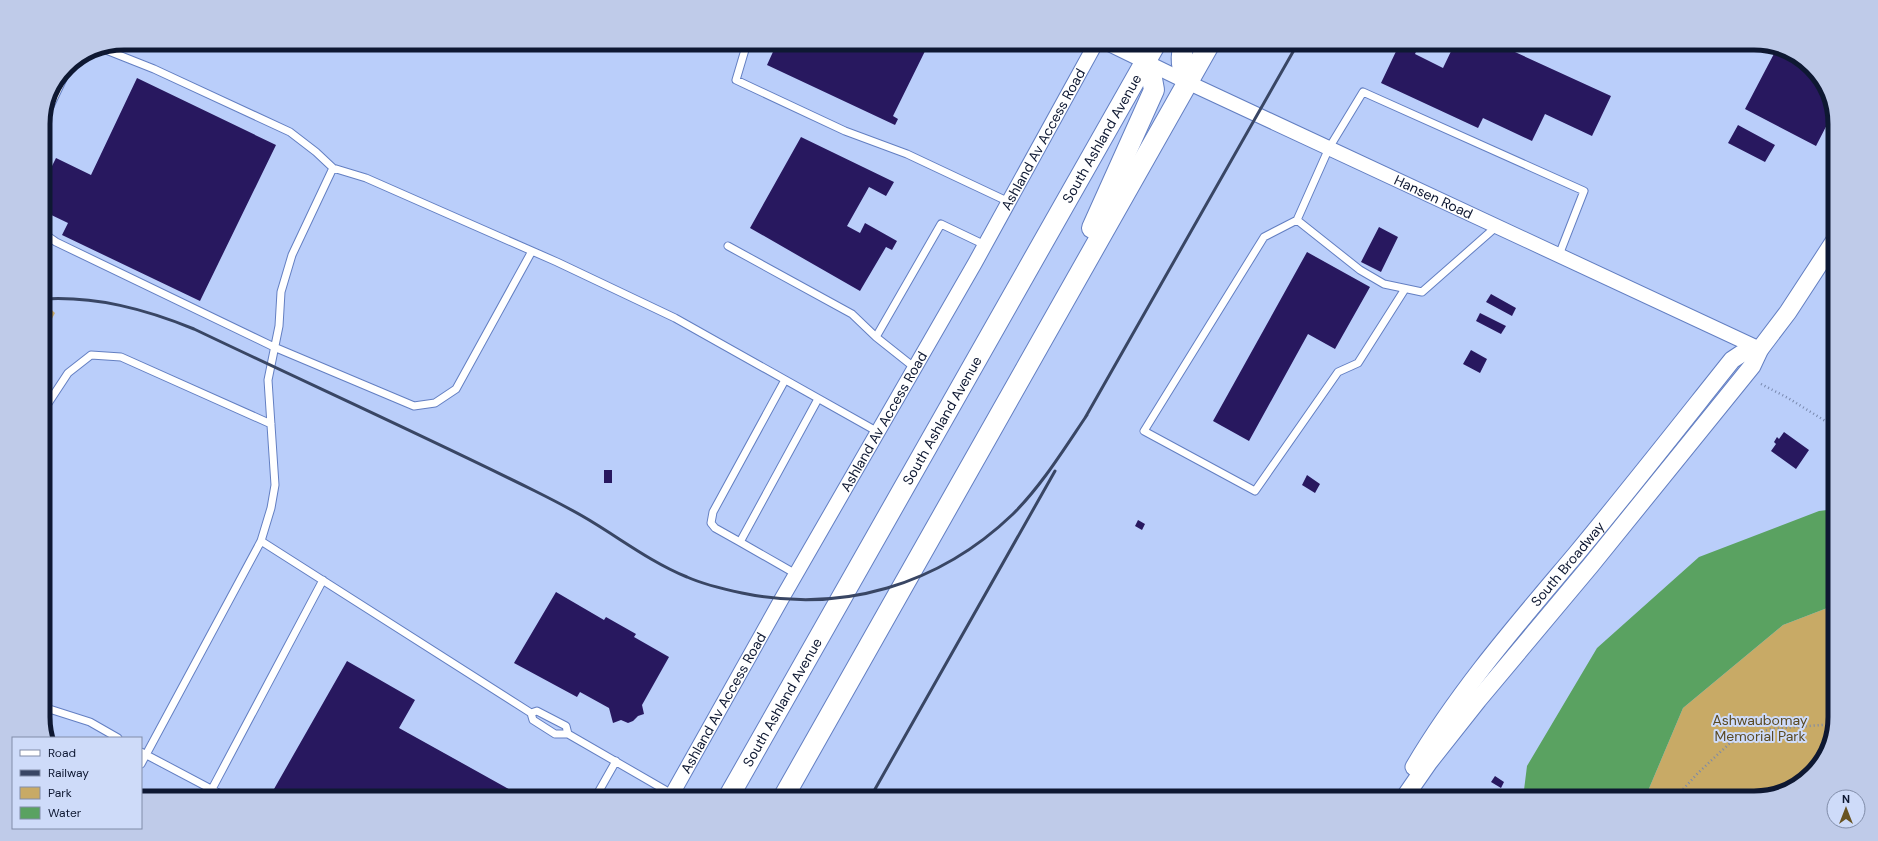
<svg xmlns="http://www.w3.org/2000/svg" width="1878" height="841" viewBox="0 0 1878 841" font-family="'DM Sans',sans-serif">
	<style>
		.green { fill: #c8aa66 }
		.water { fill: #5aa261 }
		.building { fill: #28185f }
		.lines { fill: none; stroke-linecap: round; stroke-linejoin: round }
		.service-casing { stroke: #637fc2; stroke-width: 9 }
		.minor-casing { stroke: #637fc2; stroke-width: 16 }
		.tertiary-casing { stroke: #637fc2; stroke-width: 19 }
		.secondary-casing { stroke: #637fc2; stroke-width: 22 }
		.path { stroke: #7888ad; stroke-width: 2.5; stroke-dasharray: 1 3; stroke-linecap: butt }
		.service { stroke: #fff; stroke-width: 7 }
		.minor { stroke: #fff; stroke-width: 14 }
		.tertiary { stroke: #fff; stroke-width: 17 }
		.secondary { stroke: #fff; stroke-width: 20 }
		.rail { stroke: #394664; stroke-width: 3 }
		.labels { text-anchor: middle; stroke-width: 4; stroke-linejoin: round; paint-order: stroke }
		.street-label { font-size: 14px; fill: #0e1832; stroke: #cedbf9 }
		.park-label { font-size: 14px; fill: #5a4a23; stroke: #cedbf9 }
		.rim { fill: none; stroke: #0e1832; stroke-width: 5 }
	</style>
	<rect width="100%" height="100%" fill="#bacefa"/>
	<path class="green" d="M43,302L55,313L43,336Z
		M1835,605V717L1829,748L1799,784L1754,798H1645L1683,708L1783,625Z"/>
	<path class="water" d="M1835,509V605L1783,625L1683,708L1645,798H1523L1527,766L1597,648L1699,557L1819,511Z"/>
	<path class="building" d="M777,43H929L893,116L898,119L895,125L767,65Z
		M1400,43H1420L1415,54L1443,68L1455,43H1519L1515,52L1611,96L1592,136L1545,114L1532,141L1483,118L1478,128L1381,83Z
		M1777,48L1785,49L1818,77L1816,81L1823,85L1833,113L1816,146L1745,109Z
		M137,78L276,145L200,301L62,235L68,223L43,211V184L56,158L91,175Z
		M1738,125L1775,145L1765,162L1728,143Z
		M801,137L894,182L886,196L869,187L847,226L860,233L865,223L897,241L892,250L886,247L860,291L750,228Z
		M1379,227L1398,237L1381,272L1361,262Z
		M1307,252L1370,287L1335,349L1308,334L1249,441L1213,421Z
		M1491,294L1516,308L1512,316L1486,302Z
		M1480,313L1506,326L1501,334L1476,321Z
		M1471,350L1487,359L1480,373L1463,364Z
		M1784,432L1809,450L1796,469L1771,451L1776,444L1774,442L1777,437L1779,439Z
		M604,470H612V483H604Z
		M1307,475L1320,484L1315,493L1302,485Z
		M1138,520L1145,524L1142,530L1135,526Z
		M556,592L604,620L606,617L636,634L634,637L669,657L642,705L644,714L638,716L633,721L628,723L621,720L613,723L609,708L580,692L577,697L514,663Z
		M347,661L415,700L399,728L525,798H291L274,789Z
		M1495,776L1504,782L1501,788L1491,782Z
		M1482,792L1488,795L1492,798H1478Z"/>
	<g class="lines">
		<defs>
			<path id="service" d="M747,43L736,80L845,131L907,154L1009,202
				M101,48L154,69L290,132L316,152L333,168
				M43,121L70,64
				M1297,220L1264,237L1144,431L1255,491L1338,372L1358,363L1405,289
				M1497,226L1422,292L1384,284L1360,270L1297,220L1329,148L1363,92L1584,191L1559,255
				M43,233L56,242L274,347L414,406L435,403L456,389L532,251
				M728,246L852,314L876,337L915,368
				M876,337L941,224L985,245
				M43,411L68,373L91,355L121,357L271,424
				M740,542L715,528L711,523L713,512L785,380
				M796,574L740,542L818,399
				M43,707L90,722L118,738
				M531,713L261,541L271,508L275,485L268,380L279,326L281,292L292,255L333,168L366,178L557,262L675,318L878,432
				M568,734L566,726L537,711L531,713L533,720L555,734H568L672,794
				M141,752L228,798
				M141,764L261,541
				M212,789L323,580
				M595,798L616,761"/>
			<g id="minor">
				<path id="s1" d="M1107,43L1187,82L1760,349"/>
				<path id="s2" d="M670,798L781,600L975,263L1096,43"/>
			</g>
			<g id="tertiary">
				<path id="s3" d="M1414,767C1460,689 1519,622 1577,553C1630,489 1681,424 1732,360L1741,354L1760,349"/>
				<path d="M1404,798L1429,762L1478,700L1591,565L1752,366L1760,349L1788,312L1835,240"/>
			</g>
			<g id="secondary">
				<path d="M1185,43C1179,57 1182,69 1187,82"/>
				<path d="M1092,228L1154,90L1151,73L1145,61"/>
				<path id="s4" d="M728,798L1156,43"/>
				<path d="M783,798L1210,43"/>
			</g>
		</defs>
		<use href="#service" class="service-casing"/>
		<use href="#minor" class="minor-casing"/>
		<use href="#tertiary" class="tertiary-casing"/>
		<use href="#secondary" class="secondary-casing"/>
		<path class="path" d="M1761,384L1788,398L1835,427
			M1675,798L1698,773L1730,743L1770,729L1834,724"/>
		<use href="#service" class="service"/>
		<use href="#minor" class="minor"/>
		<use href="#tertiary" class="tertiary"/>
		<use href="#secondary" class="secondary"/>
		<path class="rail" d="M43,299C96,296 145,309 194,329C307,383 422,435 535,491C555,501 575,511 594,523C625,542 653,563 687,577C705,585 723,589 742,593C842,614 939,585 1013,514C1042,485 1064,449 1087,415
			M1085,418L1298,43
			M870,798L1055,471"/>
	</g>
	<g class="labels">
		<g class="street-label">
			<text dy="5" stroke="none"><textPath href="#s4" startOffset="758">South Ashland Avenue</textPath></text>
			<text dy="5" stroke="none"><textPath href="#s2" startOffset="757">Ashland Av Access Road</textPath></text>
			<text dy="5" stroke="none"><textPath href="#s1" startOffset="361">Hansen Road</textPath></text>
			<text dy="5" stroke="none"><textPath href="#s4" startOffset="434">South Ashland Avenue</textPath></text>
			<text dy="5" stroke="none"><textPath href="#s2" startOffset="433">Ashland Av Access Road</textPath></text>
			<text dy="5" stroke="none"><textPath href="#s3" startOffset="255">South Broadway</textPath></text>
			<text dy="5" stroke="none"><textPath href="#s4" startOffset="110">South Ashland Avenue</textPath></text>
			<text dy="5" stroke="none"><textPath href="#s2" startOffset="109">Ashland Av Access Road</textPath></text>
		</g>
		<g class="park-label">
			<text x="1760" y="725">Ashwaubomay<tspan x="1760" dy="16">Memorial Park</tspan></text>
		</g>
	</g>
	<path d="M0 0H1878V841H0ZM124 50H1754A74 74 0 0 1 1828 124V717A74 74 0 0 1 1754 791H124A74 74 0 0 1 50 717V124A74 74 0 0 1 124 50Z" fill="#bfcbe9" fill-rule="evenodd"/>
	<path class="rim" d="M124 50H1754A74 74 0 0 1 1828 124V717A74 74 0 0 1 1754 791H124A74 74 0 0 1 50 717V124A74 74 0 0 1 124 50Z"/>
	<rect x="12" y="737" width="130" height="92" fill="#cedbf9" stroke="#818da9"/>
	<rect x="20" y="750" width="20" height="6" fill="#ffffff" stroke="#818da9"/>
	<text x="48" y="757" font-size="12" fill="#0e1832">Road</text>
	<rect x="20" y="770" width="20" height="6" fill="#394664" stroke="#818da9"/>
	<text x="48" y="777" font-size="12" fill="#0e1832">Railway</text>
	<rect x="20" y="787" width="20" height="12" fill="#c8aa66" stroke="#818da9"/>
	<text x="48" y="797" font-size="12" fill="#0e1832">Park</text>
	<rect x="20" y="807" width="20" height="12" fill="#5aa261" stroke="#818da9"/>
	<text x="48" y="817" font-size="12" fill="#0e1832">Water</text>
	<g transform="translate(1846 809)"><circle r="19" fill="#cedbf9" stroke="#818da9"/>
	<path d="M0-3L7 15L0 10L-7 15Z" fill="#685322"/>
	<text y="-6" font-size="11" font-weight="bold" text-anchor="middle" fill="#0e1832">N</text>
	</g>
</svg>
